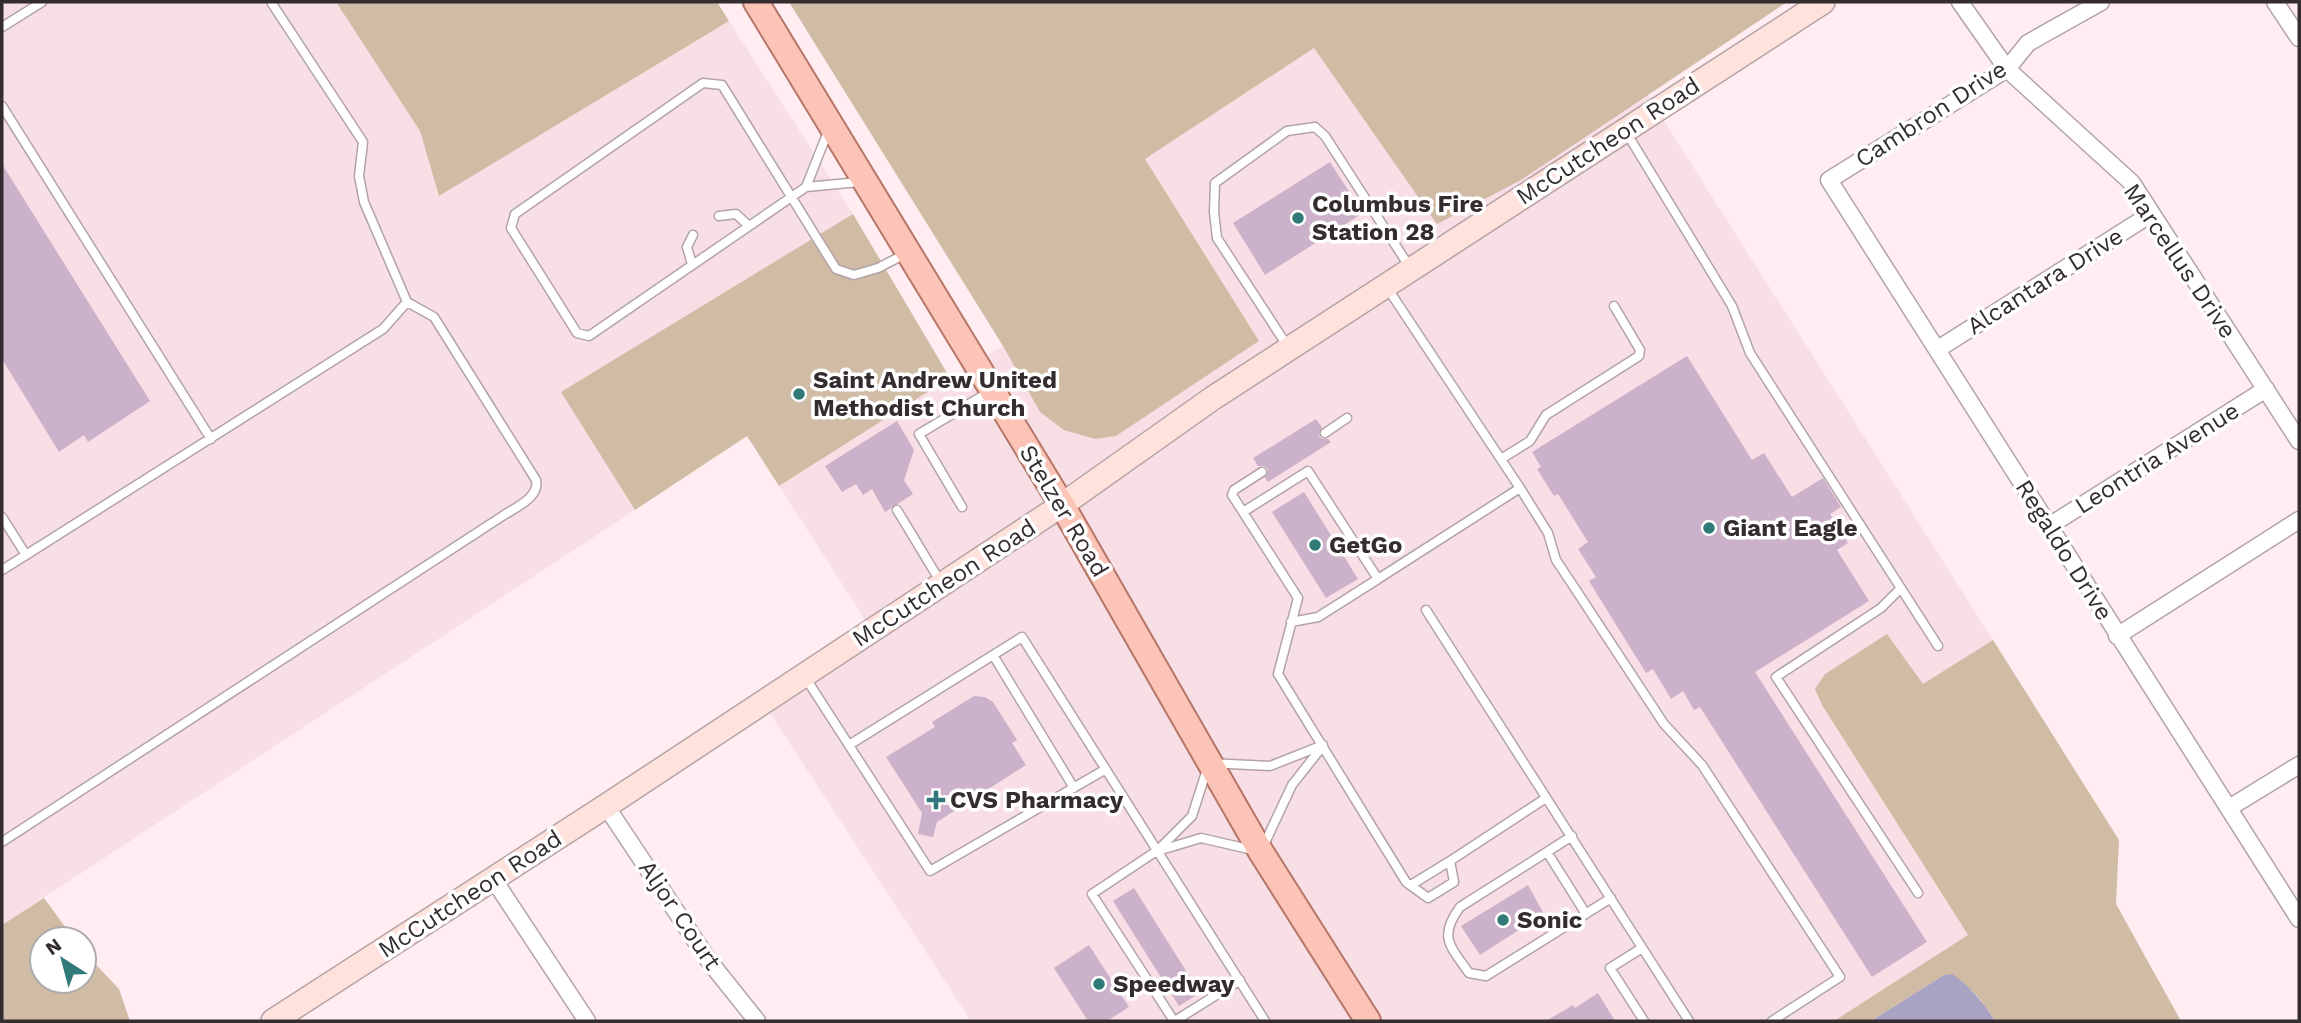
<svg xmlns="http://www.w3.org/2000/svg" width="2301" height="1023" viewBox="0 0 2301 1023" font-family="'Work Sans',sans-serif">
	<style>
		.built { fill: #f8dee5 }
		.green { fill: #d0bba5 }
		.water { fill: #a8a3c3 }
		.building { fill: #ccb1cb }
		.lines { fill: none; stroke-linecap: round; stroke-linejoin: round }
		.lane-casing { stroke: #b3a3a7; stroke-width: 11 }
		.street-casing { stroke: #b3a3a7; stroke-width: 19 }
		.secondary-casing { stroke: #b3a3a7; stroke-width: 26 }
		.primary-casing { stroke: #b57668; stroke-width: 28 }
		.lane { stroke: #fff; stroke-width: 8 }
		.street { stroke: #fff; stroke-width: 16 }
		.secondary { stroke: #fee2db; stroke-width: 23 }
		.primary { stroke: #fcc4b7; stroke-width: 24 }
		.poi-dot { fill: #317a78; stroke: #fff; stroke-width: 2.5 }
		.labels { text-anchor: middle; stroke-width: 7; stroke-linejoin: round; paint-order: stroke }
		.street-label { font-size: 24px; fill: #342d2f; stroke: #fff }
		.poi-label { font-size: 24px; font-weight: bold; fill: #342d2f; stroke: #fff; text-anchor: start }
	</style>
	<rect width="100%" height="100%" fill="#ffedf2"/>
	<path class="built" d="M2,2H336L420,131L439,195L729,21L853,214L562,392L635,510L2,925Z
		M1314,48L1437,223L1521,180L1647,94L1993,640L1923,685L1887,634L1822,705L1968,936L1834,1021H971L762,701L873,632L779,486L1003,346L1040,412L1095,439L1116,436L1259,341L1145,159Z"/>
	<path class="green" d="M336,2H717L729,21L439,196L420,131Z
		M789,2H1787L1521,180L1437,224L1314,48L1145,159L1259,341L1116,436L1095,439L1064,430L1040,412L1003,346Z
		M853,214L950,378L779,486L747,436L635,510L561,392Z
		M1887,634L1923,684L1993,640L2119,840L2116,904L2181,1021H1995C1981,998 1970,984 1944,975L1871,1021H1834L1968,935L1822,705L1815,689L1825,674Z
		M44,898L74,939H42V981H84V952L119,989L130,1021H2V925Z"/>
	<path class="water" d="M1952,974C1970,986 1984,1003 1995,1021H1871L1944,975Z"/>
	<path class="building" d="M1330,162L1363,213L1265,275L1233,223Z
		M2,164L150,401L88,442L84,435L59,452L2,359Z
		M1687,356L1752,460L1764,453L1792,497L1823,478L1841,507L1830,514L1848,543L1837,550L1869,601L1755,672L1927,942L1872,977L1700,707L1694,710L1683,691L1671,699L1653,669L1646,673L1589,581L1596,577L1578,549L1588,542L1558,494L1554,496L1537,469L1541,467L1532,452Z
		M1316,419L1322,427L1319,436L1323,439H1328L1331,442L1268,482L1265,478L1268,469L1264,466H1258L1253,458Z
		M897,421L914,450L904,480L913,494L885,512L872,489L863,495L856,484L842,492L825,466Z
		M1304,492L1358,579L1326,598L1272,512Z
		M974,696L985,697L993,702L1017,740L1012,743L1026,765L937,822L933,837L918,834L922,813L886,757L935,727L932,722Z
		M1528,885L1544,914L1480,955L1461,926Z
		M1134,888L1200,993L1179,1006L1113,901Z
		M1089,945L1129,1007L1107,1021H1088L1054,968Z
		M1598,993L1615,1021H1546L1573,1005L1575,1008Z"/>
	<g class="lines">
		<defs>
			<path id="lane" d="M2,27L42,2
				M2,106L211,439
				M1626,132L1732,306L1750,353L1938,646
				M859,182L806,187L589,336L577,333L511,228L515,214L703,83L722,85L836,269L854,275L878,268L907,253
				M806,187L829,129
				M719,216L736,214L749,226
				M692,264L687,247L693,235
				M1386,286L1520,488L1378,579L1308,471L1243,512L1298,598L1278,674L1406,882L1428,898L1454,882L1450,861L1546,798
				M1288,347L1217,238L1214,212L1215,183L1287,131L1315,127L1325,136L1409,266
				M1325,433L1347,418
				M1501,459L1530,441L1546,415L1639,356L1640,350L1614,306
				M1520,488L1548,533L1556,560L1574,587L1664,724L1702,765L1840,977L1772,1021
				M962,507L919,434L989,392
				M897,510L940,581
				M1243,512L1232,495L1234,490L1262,472
				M2,517L26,555L2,570
				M26,555L383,329L407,302
				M1901,588L1881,608L1776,677L1918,893
				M1426,610L1689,1021
				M1291,622L1318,617L1378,579
				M993,655L1074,788
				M805,677L930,871L1106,769
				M849,745L1022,637L1265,1021
				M1572,836L1460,907C1438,937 1450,946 1469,973L1486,976L1611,898
				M2,842L501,517C514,508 540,498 536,480L434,317L407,302L364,202L359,176L363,142L271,2
				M1263,847L1292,785L1322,747
				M1161,850L1201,838L1253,850
				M1547,852L1586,914
				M1411,885L1450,861
				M1642,948L1610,968L1644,1021
				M1174,1021L1092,894L1158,850L1192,816L1209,763L1270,766L1323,745
				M1175,1021L1240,980"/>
			<path id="street" d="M1960,2L2007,69L2132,183L2299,441
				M2101,2L2028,43L2007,69L1829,180L2299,919
				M2275,2L2299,38
				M1938,349L2151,214
				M2049,526L2266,389
				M2117,636L2299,520
				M606,806L709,961L757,1021
				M2229,808L2299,765
				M494,880L587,1021"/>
			<path id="secondary" d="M273,1021L606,806L1062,505L1213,398L1823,2"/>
			<path id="primary" d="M756,2L1062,505L1261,852L1368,1021"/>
		</defs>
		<use href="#lane" class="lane-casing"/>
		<use href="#street" class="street-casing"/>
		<use href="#secondary" class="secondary-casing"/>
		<use href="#primary" class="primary-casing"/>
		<use href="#lane" class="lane"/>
		<use href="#street" class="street"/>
		<use href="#secondary" class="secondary"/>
		<use href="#primary" class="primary"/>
	</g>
	<g class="poi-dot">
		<circle cx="1298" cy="218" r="7"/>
		<circle cx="799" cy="394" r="7"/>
		<circle cx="1709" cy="528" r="7"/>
		<circle cx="1315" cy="545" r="7"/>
		<path d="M932.5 789.5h7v7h7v7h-7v7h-7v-7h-7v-7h7z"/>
		<circle cx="1503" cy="920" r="7"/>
		<circle cx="1099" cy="984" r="7"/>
	</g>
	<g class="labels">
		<g class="street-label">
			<text transform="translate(1931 114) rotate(-33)" y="8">Cambron Drive</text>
			<text transform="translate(1608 141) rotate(-33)" y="8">McCutcheon Road</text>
			<text transform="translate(2180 261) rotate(56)" y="8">Marcellus Drive</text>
			<text transform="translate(2045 281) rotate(-32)" y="8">Alcantara Drive</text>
			<text transform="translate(2157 458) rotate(-32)" y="8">Leontria Avenue</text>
			<text transform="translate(1064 511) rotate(59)" y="8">Stelzer Road</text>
			<text transform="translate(2064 550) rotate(58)" y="8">Regaldo Drive</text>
			<text transform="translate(944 583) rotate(-33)" y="8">McCutcheon Road</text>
			<text transform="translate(470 894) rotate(-33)" y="8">McCutcheon Road</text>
			<text transform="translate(680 915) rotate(56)" y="8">Aljor Court</text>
		</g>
		<g class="poi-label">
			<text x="1312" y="212">Columbus Fire<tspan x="1312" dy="28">Station 28</tspan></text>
			<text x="813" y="388">Saint Andrew United<tspan x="813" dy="28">Methodist Church</tspan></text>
			<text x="1723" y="536">Giant Eagle</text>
			<text x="1329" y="553">GetGo</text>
			<text x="950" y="808">CVS Pharmacy</text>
			<text x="1517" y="928">Sonic</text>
			<text x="1113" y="992">Speedway</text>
		</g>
	</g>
	<rect width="2301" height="1023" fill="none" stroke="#342d2f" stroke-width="7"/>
	<g transform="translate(63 960) rotate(324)"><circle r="33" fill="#ffffff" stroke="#aeabac" stroke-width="2"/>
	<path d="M0-5L12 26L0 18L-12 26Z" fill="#317a78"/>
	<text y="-10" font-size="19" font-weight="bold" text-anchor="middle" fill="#342d2f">N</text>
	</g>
</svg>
